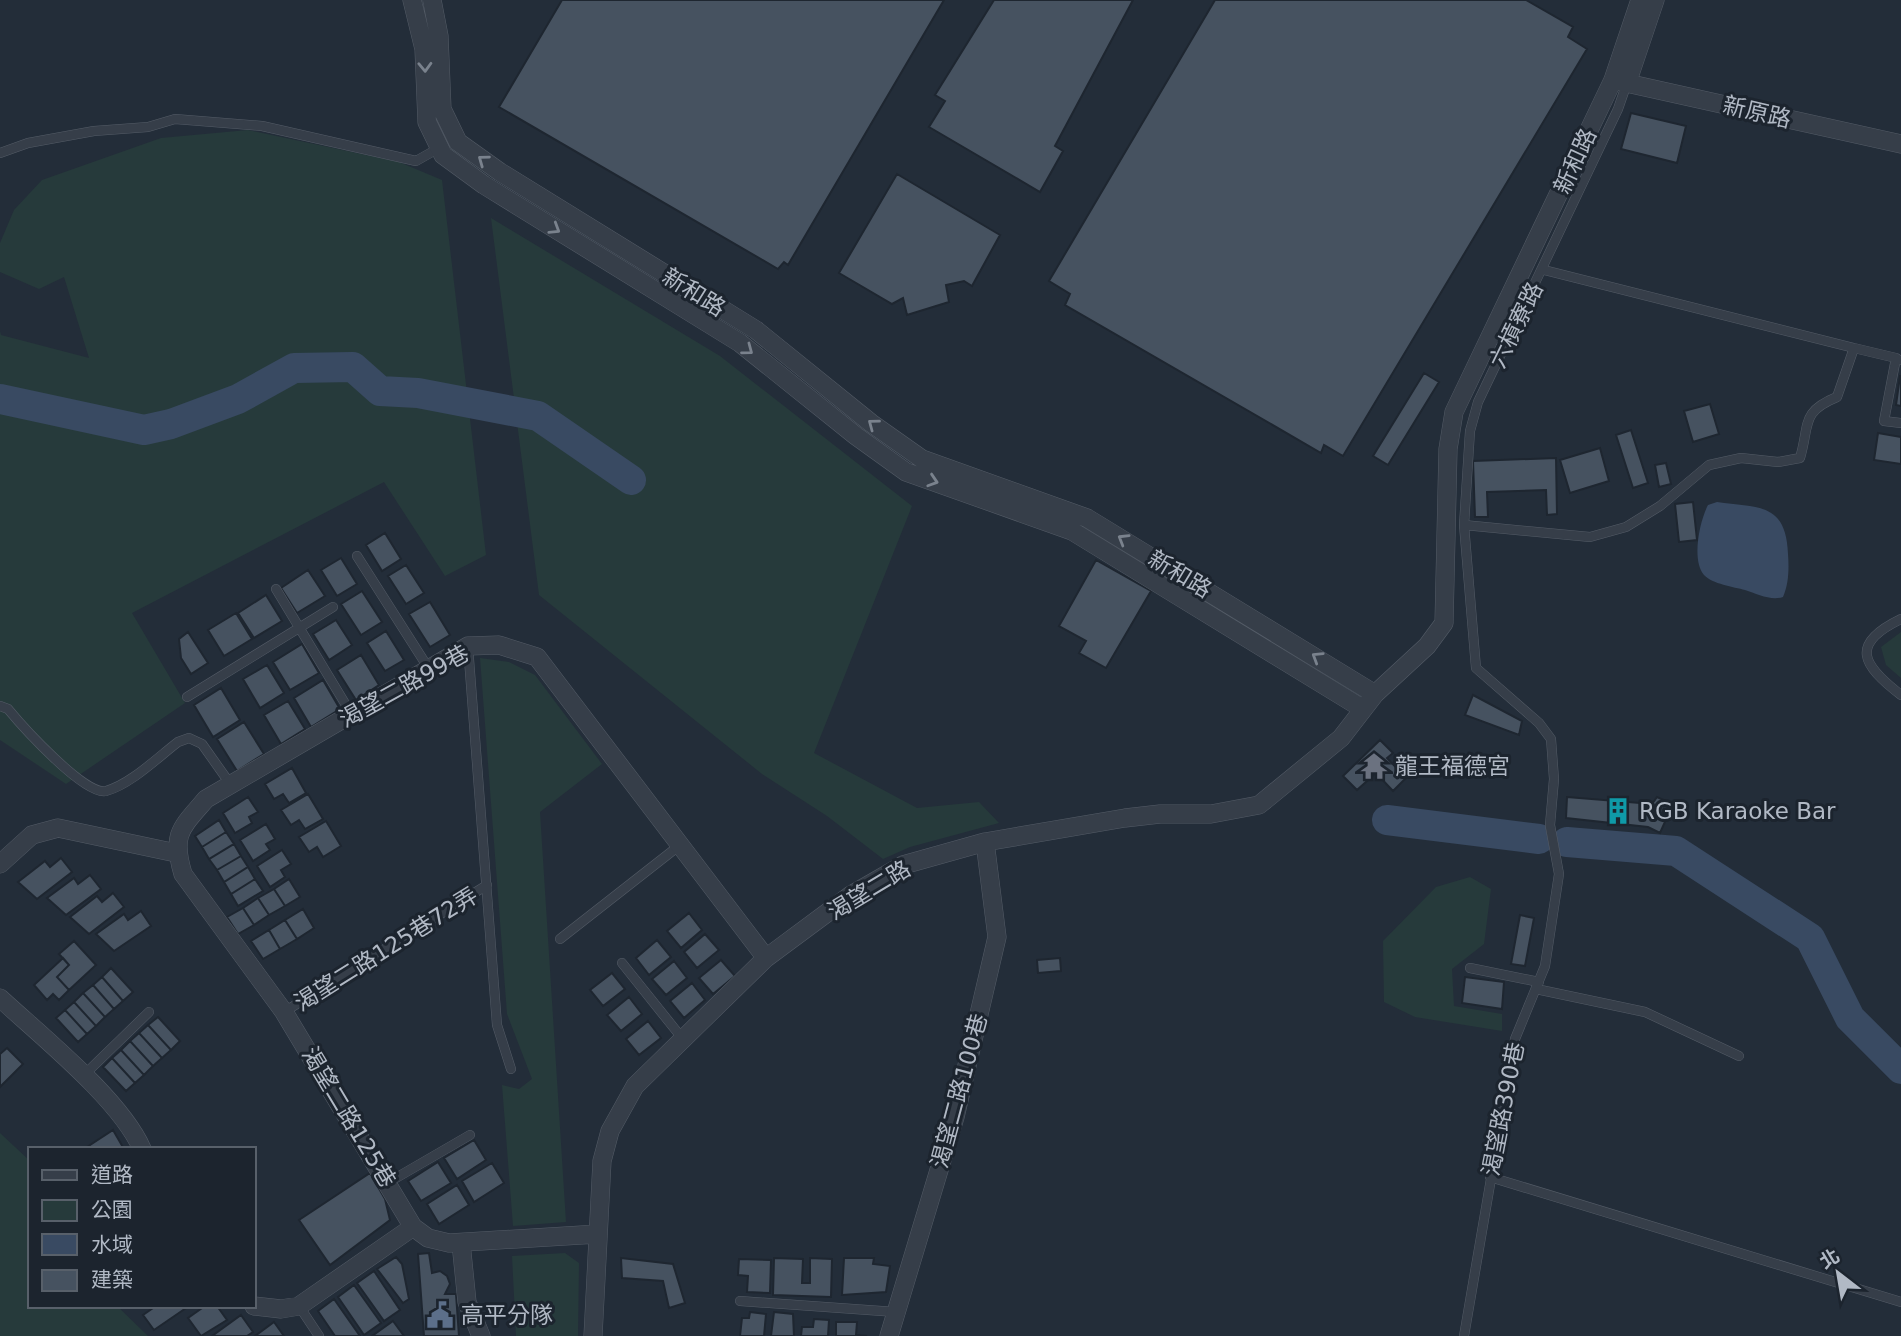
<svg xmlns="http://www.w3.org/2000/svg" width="1901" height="1336" viewBox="0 0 1901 1336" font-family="'DejaVu Sans','Noto Sans TC',sans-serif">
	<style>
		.green { fill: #263a3b }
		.water { fill: #394a62 }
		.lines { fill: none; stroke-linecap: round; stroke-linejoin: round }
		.river { stroke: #394a62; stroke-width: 30 }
		.building { fill: #465260; stroke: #1e2630; stroke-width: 2 }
		.lane-casing { stroke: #545c67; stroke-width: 10 }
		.street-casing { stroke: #545c67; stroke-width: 19 }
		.lane { stroke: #363e49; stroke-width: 9 }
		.street { stroke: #363e49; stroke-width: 18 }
		.oneway { stroke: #7a828d }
		.labels { text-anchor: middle; stroke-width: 6; stroke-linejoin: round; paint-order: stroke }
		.street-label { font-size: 23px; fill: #b1b9c5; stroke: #1c242e }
		.poi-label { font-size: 23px; fill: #b1b9c5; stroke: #1c242e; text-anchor: start }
	</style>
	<rect width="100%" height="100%" fill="#232d39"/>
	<path class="green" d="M248,130L399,162L442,180L486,555L445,576L384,482L132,613L185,703L66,784L0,740V331L1,335L89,358L64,277L39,289L0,272V243L14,210L42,180L161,138Z
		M491,218L720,356L912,506L814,753L917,808L979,802L999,823L910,847L883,859L827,816L762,774L539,595Z
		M1901,632V678L1886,665L1881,647Z
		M480,658L509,662L535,675L602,764L540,812L566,1222L513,1226L502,1085L519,1089L532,1079L507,1014Z
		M1470,877L1491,889L1484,944L1452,969L1454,1006L1502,1014V1031L1415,1017L1384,1002L1383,941L1436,887Z
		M0,1133L30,1161V1306H117L148,1336H0Z
		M565,1253L579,1263L578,1336H516L512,1256Z"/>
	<path class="water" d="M1717,502C1758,508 1786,502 1788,554C1789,567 1789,584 1783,597C1771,601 1757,594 1745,590C1734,587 1712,584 1704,575C1691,560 1700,520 1708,505Z"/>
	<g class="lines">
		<path class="river" d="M0,399L144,430L171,424L238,399L294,368L353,367L380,391L418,393L538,416L631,480
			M1387,820L1539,839
			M1567,842L1676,851L1810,938L1850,1018L1901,1069"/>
	</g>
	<path class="building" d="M562,0H944L788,265L784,262L778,269L499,107Z
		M994,0H1133L1055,146L1063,151L1040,192L929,127L945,101L935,95Z
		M1215,0H1526L1573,27L1568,37L1587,49L1343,456L1324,445L1321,453L1065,305L1070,294L1049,281Z
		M1631,113L1686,126L1677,163L1621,149Z
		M897,174L1000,235L972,286L964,281L946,285L949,302L907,315L903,298L892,304L839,273Z
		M1424,373L1439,382L1388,465L1373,456Z
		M1900,376H1901V406L1896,405Z
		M1710,404L1719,434L1693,442L1684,411Z
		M1631,430L1648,483L1633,488L1616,435Z
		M1878,433L1901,437V464L1874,460Z
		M1600,448L1609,481L1570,493L1560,460Z
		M1556,458L1557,514L1547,515L1546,490L1487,492L1488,517H1475L1473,461Z
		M1666,463L1671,484L1659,487L1655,465Z
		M1693,502L1697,540L1679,542L1675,504Z
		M385,533L401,559L382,571L366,545Z
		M341,558L357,584L337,596L321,570Z
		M1096,560L1151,591L1106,668L1079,653L1086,641L1059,626Z
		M406,565L424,593L406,604L388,576Z
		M308,570L325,596L297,613L281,588Z
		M362,591L382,622L361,635L341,604Z
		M266,595L282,621L254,638L238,613Z
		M430,602L450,635L430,647L409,614Z
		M236,613L252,639L224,656L208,630Z
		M336,620L352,645L329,660L313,634Z
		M386,631L404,660L385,671L367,643Z
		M188,632L208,663L191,674L181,658L179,639Z
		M302,644L319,673L290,690L273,662Z
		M361,655L379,685L356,700L337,670Z
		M267,665L284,693L260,708L243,679Z
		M323,680L340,709L311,727L294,698Z
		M221,688L240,720L213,737L194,705Z
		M1473,695L1522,721L1519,735L1465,715Z
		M288,701L305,729L281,744L264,715Z
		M244,722L264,754L237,771L217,739Z
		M1380,740L1393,753L1387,758L1406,778L1393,791L1376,773L1357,790L1343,776Z
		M292,768L306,793L289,803L283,794L274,799L265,784Z
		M308,794L323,819L305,829L299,820L291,825L281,810Z
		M248,797L258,812L249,817L252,823L235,833L223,813Z
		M1567,797L1652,804L1657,797L1673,804L1660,833L1648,827L1566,818Z
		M219,820L226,832L202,847L195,836Z
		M326,821L341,846L323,857L317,847L309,852L299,837Z
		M266,824L275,839L266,844L270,850L253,861L240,840Z
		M226,832L234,844L209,859L202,847Z
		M234,844L241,856L217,870L209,859Z
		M282,850L291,864L281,870L285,877L270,887L257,866Z
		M241,856L248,867L224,882L217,870Z
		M61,858L72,872L37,899L18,882L45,861L50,867Z
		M248,867L255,879L231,894L224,882Z
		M90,875L101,889L66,915L47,898L74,878L78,884Z
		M255,879L263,891L238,906L231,894Z
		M289,879L300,897L285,906L274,889Z
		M274,889L285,906L269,915L258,898Z
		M113,893L124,907L89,934L70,917L97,896L102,902Z
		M258,898L269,915L254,925L243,908Z
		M243,908L254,925L238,934L227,917Z
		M303,909L314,928L297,939L285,920Z
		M141,911L151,926L114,951L96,934L124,914L128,920Z
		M689,913L702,930L681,948L667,931Z
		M1520,915L1534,918L1525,966L1511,964Z
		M285,920L297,939L280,949L269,930Z
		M269,930L280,949L263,959L251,941Z
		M705,934L719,950L697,968L684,952Z
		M657,940L671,957L649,975L636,958Z
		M74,941L96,965L69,990L57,977L69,965L59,954Z
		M63,958L69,965L57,977L69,990L59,1000L53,994L47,1000L34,985Z
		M1060,958L1061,971L1038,973L1037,960Z
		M721,960L735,976L713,994L699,978Z
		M674,961L687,978L666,995L652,979Z
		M111,968L133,992L123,1001L102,977Z
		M612,973L625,989L603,1006L590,990Z
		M102,977L123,1001L114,1009L93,985Z
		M1465,977L1504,982L1502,1009L1462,1003Z
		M692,983L705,1000L684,1018L670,1001Z
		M93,985L114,1009L105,1017L83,993Z
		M83,993L105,1017L96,1026L74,1002Z
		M629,997L642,1014L621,1031L607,1015Z
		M74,1002L96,1026L87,1034L65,1010Z
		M65,1010L87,1034L78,1042L56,1018Z
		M158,1017L180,1041L171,1050L148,1025Z
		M648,1021L661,1038L639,1055L626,1039Z
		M148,1025L171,1050L162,1058L139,1033Z
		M139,1033L162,1058L153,1066L130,1041Z
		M130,1041L153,1066L144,1075L121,1050Z
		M7,1048L23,1064L0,1087V1054Z
		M121,1050L144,1075L135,1083L112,1058Z
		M112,1058L135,1083L126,1091L103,1067Z
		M113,1130L124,1149H84Z
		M474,1140L486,1160L457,1179L444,1158Z
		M438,1162L451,1183L421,1201L408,1181Z
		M492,1163L504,1183L474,1202L462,1181Z
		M370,1173L385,1199L390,1220L330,1265L299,1220Z
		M457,1185L469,1205L439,1224L427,1204Z
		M429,1253L432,1273L440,1271L447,1276L450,1284L445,1294H456L459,1336H424L418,1254Z
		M396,1257L402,1264L409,1299L403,1303L377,1269Z
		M621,1258L673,1264L685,1303L669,1308L663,1281L622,1278Z
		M774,1258L803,1259L802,1283H810V1258L832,1259L831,1297L773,1295Z
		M844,1258H874L873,1264L890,1266L886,1292L842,1295Z
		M739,1259L771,1260L770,1293L747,1292L748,1276L738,1275Z
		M374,1271L400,1310L384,1321L357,1283Z
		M354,1285L381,1323L364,1335L338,1297Z
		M334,1299L360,1336H335L318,1311Z
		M156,1306H189L154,1330L143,1315Z
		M205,1306H217L227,1320L201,1336L188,1318Z
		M750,1312L766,1314L764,1336H740L742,1318H749Z
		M774,1312L793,1314L794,1336H771Z
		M241,1315L253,1332L247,1336H212Z
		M814,1319L829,1320L828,1336H801L802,1327H813Z
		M393,1321L404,1336H372Z
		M274,1322L284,1336H255Z
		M836,1322H857L856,1335L867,1336H836Z"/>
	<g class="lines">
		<defs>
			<path id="lane" d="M0,153L28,143L94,131L148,127L175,119L262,126L416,161L439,148
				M1544,270L1854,348
				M1899,360L1896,358L1884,421L1901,423
				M1464,525L1590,537L1626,527L1660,506L1709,465L1741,458L1778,462L1800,458C1810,425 1800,412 1837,397L1854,348L1896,358
				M357,556L429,669
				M276,589L352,715
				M1901,619C1849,644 1862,665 1901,695
				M468,646L497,1025L511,1069
				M187,697L333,607
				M0,706L8,709C22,726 85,796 106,791C131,784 157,758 178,742L189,738L202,744L231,785
				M560,939L680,845
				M622,963L682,1038
				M1470,968L1539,982
				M1536,989L1645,1012L1739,1056
				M284,1012L487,885
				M83,1076L149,1012
				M1490,1177L1901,1302
				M389,1182L470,1135
				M740,1301L896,1312
				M299,1306L319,1336
				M1464,1336L1515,1039L1545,966L1559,874L1550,825L1554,779L1551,739L1539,723L1476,668L1464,525L1470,431L1478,402L1618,109L1627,83"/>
			<path id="street" d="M412,0L424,49L427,122L443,155L484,185L740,343L856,436L906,472L1072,531L1363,709
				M432,0L439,36L442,109L458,142L500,172L756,330L871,423L922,459L1087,518L1375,694
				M1613,80L1901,144
				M1627,83L1655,0
				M0,864L32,835L58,828L176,853
				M0,998C41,1036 120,1099 142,1149
				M598,1234L449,1243L428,1238L413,1227L284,1012L183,874C171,834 181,828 206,799L468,646L499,645L537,657L766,958
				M461,1243L467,1302L481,1336
				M254,1306L281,1309L299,1306L413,1227
				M593,1336L602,1161L610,1131L635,1086L766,958L851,895L903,865L985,842L1125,818L1160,814H1211L1259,805L1341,738L1375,694L1427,646L1444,623L1448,449L1454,412L1613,80L1640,0
				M889,1336L955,1117L997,937L985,842"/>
		</defs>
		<use href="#lane" class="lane-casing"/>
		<use href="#street" class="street-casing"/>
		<use href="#lane" class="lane"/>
		<use href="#street" class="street"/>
	</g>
	<defs><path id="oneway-chevron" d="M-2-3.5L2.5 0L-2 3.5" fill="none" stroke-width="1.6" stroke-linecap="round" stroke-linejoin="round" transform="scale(1.75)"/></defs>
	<g class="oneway">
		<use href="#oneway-chevron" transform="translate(425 67) rotate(88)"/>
		<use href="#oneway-chevron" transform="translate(483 160) rotate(-144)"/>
		<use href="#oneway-chevron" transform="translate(555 229) rotate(32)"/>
		<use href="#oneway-chevron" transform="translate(748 350) rotate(37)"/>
		<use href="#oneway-chevron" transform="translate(873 424) rotate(-143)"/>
		<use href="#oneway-chevron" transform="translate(933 481) rotate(18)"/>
		<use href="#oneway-chevron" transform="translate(1123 539) rotate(-149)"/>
		<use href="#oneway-chevron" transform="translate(1317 657) rotate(-148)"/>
	</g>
	<defs>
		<symbol id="temple-bare" viewBox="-9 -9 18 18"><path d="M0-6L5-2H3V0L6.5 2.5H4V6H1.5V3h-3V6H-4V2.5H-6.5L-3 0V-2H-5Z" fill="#6b7280" stroke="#1c242e" stroke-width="2.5" paint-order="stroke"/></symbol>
		<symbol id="building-bare" viewBox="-9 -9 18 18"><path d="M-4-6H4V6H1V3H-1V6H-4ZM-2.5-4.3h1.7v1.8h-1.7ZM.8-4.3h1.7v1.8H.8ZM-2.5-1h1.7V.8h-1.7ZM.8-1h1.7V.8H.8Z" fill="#0f9aa8" stroke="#1c242e" stroke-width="2.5" paint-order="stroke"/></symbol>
		<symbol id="civic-bare" viewBox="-9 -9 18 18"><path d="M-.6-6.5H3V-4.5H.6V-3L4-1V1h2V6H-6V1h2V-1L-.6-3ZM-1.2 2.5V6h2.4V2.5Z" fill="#5c6f8a" stroke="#1c242e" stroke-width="2.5" paint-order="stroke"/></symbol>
	</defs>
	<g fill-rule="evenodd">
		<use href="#temple-bare" x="1355" y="747" width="38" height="38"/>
		<use href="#building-bare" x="1599" y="792" width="38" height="38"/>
		<use href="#civic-bare" x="421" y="1296" width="38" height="38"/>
	</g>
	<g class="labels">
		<g class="street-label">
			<text transform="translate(1757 112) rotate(13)" y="8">新原路</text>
			<text transform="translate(1575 161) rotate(-65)" y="8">新和路</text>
			<text transform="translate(694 292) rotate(32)" y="8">新和路</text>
			<text transform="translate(1516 325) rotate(-64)" y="8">六槓寮路</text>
			<text transform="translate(1180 574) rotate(31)" y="8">新和路</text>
			<text transform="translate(404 686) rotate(-29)" y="8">渴望二路99巷</text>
			<text transform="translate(869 890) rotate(-31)" y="8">渴望二路</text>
			<text transform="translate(386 949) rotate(-32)" y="8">渴望二路125巷72弄</text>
			<text transform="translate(959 1091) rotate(-75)" y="8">渴望二路100巷</text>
			<text transform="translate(1503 1109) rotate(-79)" y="8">渴望路390巷</text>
			<text transform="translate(349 1117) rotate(59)" y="8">渴望二路125巷</text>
		</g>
		<g class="poi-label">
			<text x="1395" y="774">龍王福德宮</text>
			<text x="1639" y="819">RGB Karaoke Bar</text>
			<text x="461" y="1323">高平分隊</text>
		</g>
	</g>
	<rect x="28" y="1147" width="228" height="161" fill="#1c242e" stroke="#58606a" stroke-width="2"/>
	<rect x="42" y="1170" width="35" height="10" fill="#363e49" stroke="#58606a" stroke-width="2"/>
	<text x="91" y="1182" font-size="21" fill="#b1b9c5">道路</text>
	<rect x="42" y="1200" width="35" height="21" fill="#263a3b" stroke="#58606a" stroke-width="2"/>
	<text x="91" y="1217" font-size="21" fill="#b1b9c5">公園</text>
	<rect x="42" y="1234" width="35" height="21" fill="#394a62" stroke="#58606a" stroke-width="2"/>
	<text x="91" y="1252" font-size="21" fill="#b1b9c5">水域</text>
	<rect x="42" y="1270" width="35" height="21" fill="#465260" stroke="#58606a" stroke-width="2"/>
	<text x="91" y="1287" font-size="21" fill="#b1b9c5">建築</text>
	<g transform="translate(1838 1273) rotate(329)" stroke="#1c242e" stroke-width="5" paint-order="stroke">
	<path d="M0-5L12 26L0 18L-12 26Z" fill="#b1b9c5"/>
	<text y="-10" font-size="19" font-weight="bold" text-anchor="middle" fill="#b1b9c5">北</text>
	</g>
</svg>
